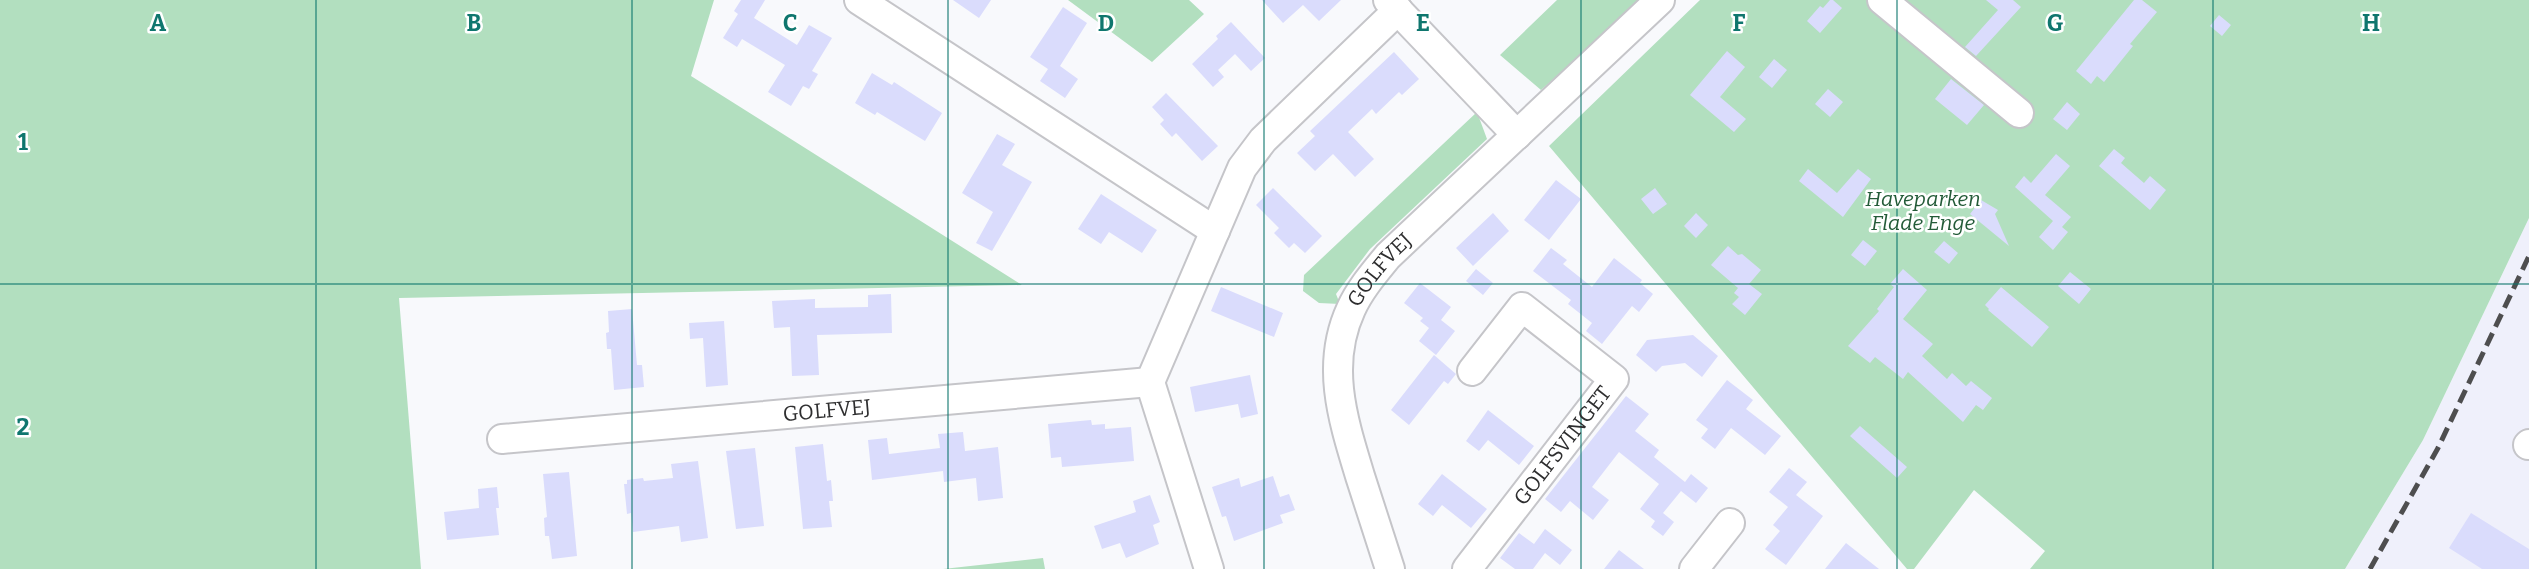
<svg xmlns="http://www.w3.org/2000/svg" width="2529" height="569" viewBox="0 0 2529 569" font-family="Bitter,serif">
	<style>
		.built { fill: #eff0fb }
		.green { fill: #b2dfbf }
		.building { fill: #dadcfc }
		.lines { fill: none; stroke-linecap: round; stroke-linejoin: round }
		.minor-casing { stroke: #c5c5c9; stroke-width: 32 }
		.minor { stroke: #fff; stroke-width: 28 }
		.rail { stroke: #4e4e4f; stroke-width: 5; stroke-dasharray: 14 7; stroke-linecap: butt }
		.grid { fill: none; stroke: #0f766e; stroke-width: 2; stroke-opacity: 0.55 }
		.labels { text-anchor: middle; stroke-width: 5; stroke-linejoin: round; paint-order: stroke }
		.park-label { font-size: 21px; font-style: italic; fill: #235b38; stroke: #fff }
		.street-label { font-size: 21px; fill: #2e2e2f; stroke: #fff }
		.grid-label { font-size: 23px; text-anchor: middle; font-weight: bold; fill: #0f766e; stroke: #fff; stroke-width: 5; stroke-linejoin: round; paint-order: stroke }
	</style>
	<rect width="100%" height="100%" fill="#f8f9fc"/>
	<path class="built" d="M2529,218V569H2345L2423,440Z"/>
	<path class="green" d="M0,0H714L691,76L1022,285L399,298L421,569H0Z
		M1068,0H1189L1204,14L1152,62Z
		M1557,0H1643L1541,90L1500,55Z
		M1700,0H2529V218L2423,440L2345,569H2030L2045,551L1974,490L1914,569H1907L1549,146Z
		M1477,112L1487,139L1370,249L1336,294L1340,304L1319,303L1303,291L1304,275Z
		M1043,558L1045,569H943Z"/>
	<path class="building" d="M741,0H765L754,18L797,45L809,25L832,38L812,71L818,74L809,89L803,86L791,106L768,92L785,65L742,39L737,47L723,38L738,14L734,11Z
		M953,0H991L979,18Z
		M1262,0H1341L1319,21L1303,5L1283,23Z
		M1830,0H1833L1842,8L1820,33L1807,21L1820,6L1823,8Z
		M1986,0H2013L2021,7L1976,56L1965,47L1998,10Z
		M2134,0H2142L2157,12L2130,44L2133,46L2104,82L2097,76L2091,84L2076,71Z
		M1063,7L1087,23L1060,66L1078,79L1065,98L1040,81L1048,69L1030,57Z
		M2219,15L2231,25L2222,36L2210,26Z
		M1231,22L1265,58L1251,71L1235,54L1218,70L1224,77L1213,87L1192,64L1218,39L1216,36Z
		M1727,51L1745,67L1720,97L1746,119L1734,132L1690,95Z
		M1394,52L1419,79L1402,95L1399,92L1376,114L1372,109L1348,132L1374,159L1355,177L1333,154L1315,171L1297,153L1315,136L1310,131Z
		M1774,59L1787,70L1772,88L1759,77Z
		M872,73L892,85L894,82L942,113L925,141L877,112L875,115L855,103Z
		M1951,79L1984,105L1967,125L1935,99Z
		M1828,89L1843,102L1830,117L1815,104Z
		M1166,93L1218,146L1202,161L1176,133L1172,137L1160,124L1164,120L1152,107Z
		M2067,102L2080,114L2067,130L2053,119Z
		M997,134L1015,144L1002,165L1032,182L992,251L976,243L993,212L962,193Z
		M2114,149L2125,158L2121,163L2144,183L2150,176L2166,190L2150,210L2099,166Z
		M2056,154L2070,166L2045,195L2071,217L2062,227L2068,232L2053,250L2039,237L2053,221L2015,187L2024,176L2031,183Z
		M1808,169L1837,193L1858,169L1871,179L1843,217L1799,181Z
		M1556,180L1581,199L1549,240L1524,220Z
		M1273,188L1322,236L1305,253L1294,243L1289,248L1274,233L1279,228L1256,205Z
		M1655,188L1667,204L1653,214L1641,199Z
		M1101,194L1157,230L1142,253L1109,232L1101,244L1078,229Z
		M1981,200L1998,210L1995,214L2009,246L1970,214Z
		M1493,213L1509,231L1473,266L1456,248Z
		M1696,213L1708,225L1696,238L1684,226Z
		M1863,240L1877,251L1865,266L1851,255Z
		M1944,241L1958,253L1949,264L1934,252Z
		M1728,246L1738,255L1742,254L1761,270L1749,284L1762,294L1745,315L1732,304L1739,297L1734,293L1738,288L1711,265Z
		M1551,248L1567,260L1563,264L1592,287L1614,258L1642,280L1640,283L1653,294L1639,312L1632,306L1602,344L1586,331L1592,323L1568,304L1571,300L1533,271Z
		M1476,269L1493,283L1483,295L1466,281Z
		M1903,269L1927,290L1903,319L1933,344L1922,356L1947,379L1952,373L1966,386L1971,381L1992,398L1983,410L1976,405L1963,422L1908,372L1903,379L1875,357L1870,363L1848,346L1879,311L1877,309L1894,287L1890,284Z
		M2070,272L2091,289L2079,304L2058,286Z
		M1420,283L1451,307L1441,320L1455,331L1436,355L1419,341L1429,328L1420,321L1423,318L1404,303Z
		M1221,287L1283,313L1274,337L1211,311Z
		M2001,287L2049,327L2032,347L1988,310L1989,309L1985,305Z
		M891,294L892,333L817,335L819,375L792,376L790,327L774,328L772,301L815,299V308L868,307V295Z
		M632,309L637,365H642L644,387L614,390L611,349H607L606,333L609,332L608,311Z
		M724,321L728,385L706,387L703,338L690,339L689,323Z
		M1693,335L1718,356L1702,377L1685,363L1662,366L1656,372L1636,355L1647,340Z
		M1434,355L1456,374L1448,384L1444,381L1409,425L1391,410Z
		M1250,375L1258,414L1241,418L1238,404L1195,412L1190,387Z
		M1727,380L1753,400L1746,409L1781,436L1765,455L1731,428L1715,449L1701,438L1708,429L1696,420Z
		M1626,396L1649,414L1635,431L1659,450L1654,457L1685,482L1691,474L1708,488L1696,503L1681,491L1663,513L1674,522L1663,536L1651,527L1655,521L1640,509L1659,484L1619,452L1592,487L1609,500L1593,520L1570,501L1561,512L1545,499Z
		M1488,410L1534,446L1519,465L1488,440L1479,451L1466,441Z
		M1091,420L1092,425L1105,424V429L1131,427L1134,461L1062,467L1061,457L1051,458L1048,424Z
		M1860,426L1907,467L1897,478L1850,436Z
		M963,432L965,451L998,447L1003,498L978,501L976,478L944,482L943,471L872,480L868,440L887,438L889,454L940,448L938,434Z
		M823,444L827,481L831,480L833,501H829L832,527L803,529L795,447Z
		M755,448L764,526L736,529L726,451Z
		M698,461L708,538L681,542L679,526L633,532L631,513L627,514L624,484H627V480L643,478L644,481L673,478L671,464Z
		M1789,468L1807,482L1796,495L1823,516L1786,565L1765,549L1780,531L1773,525L1788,507L1769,492Z
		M569,472L577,556L552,559L549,536H545L544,518L547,517L543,474Z
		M1442,474L1487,509L1471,528L1442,505L1433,516L1418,504Z
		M1273,476L1280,497L1289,494L1295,510L1280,515L1283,523L1234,541L1226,516L1222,517L1212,487L1239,478L1241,487Z
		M497,487L499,508H496L499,535L447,540L444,512L479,508L478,489Z
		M1150,495L1160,522L1153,525L1159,544L1126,558L1120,543L1102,549L1094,526L1136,512L1133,501Z
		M2471,513L2529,549V569H2482L2449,548Z
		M1545,529L1572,550L1560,565L1545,553L1533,569H1515L1500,558L1519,533L1534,544Z
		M1846,543L1879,569H1825Z
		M1619,550L1644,569H1604Z"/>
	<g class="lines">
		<defs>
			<g id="minor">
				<path d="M859,0L1215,231"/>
				<path d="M1388,0L1517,135"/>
				<path d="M1882,0L2019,113"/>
				<path id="s1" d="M502,439L1150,382"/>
				<path d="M2528,445L2529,444"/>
				<path d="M1209,569L1150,382L1242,168L1263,140L1398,10"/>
				<path id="s2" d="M1390,569C1380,538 1370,507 1360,476C1343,420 1325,365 1351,309C1360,289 1375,272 1388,256L1660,0"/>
				<path id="s3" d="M1467,569L1614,379L1522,307L1472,371"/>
				<path d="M1694,569L1730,523"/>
			</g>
		</defs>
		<use href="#minor" class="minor-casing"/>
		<use href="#minor" class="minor"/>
		<path class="rail" d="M2370,569L2438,448L2529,256"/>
	</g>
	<path class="grid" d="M316,0V569M632,0V569M948,0V569M1264,0V569M1581,0V569M1897,0V569M2213,0V569M0,284H2529"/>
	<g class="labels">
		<g class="park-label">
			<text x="1923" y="206">Haveparken<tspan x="1923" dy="24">Flade Enge</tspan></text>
		</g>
		<g class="street-label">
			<text dy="7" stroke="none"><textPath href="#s2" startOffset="318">GOLFVEJ</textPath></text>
			<text dy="7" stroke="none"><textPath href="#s1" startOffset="326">GOLFVEJ</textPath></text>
			<text dy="7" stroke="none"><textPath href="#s3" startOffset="156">GOLFSVINGET</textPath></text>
		</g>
	</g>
	<g class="grid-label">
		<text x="158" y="31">A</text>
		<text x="474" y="31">B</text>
		<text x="790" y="31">C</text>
		<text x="1106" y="31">D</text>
		<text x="1423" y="31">E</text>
		<text x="1739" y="31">F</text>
		<text x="2055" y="31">G</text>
		<text x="2371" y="31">H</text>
		<text x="23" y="150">1</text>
		<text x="23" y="435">2</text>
	</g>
</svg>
